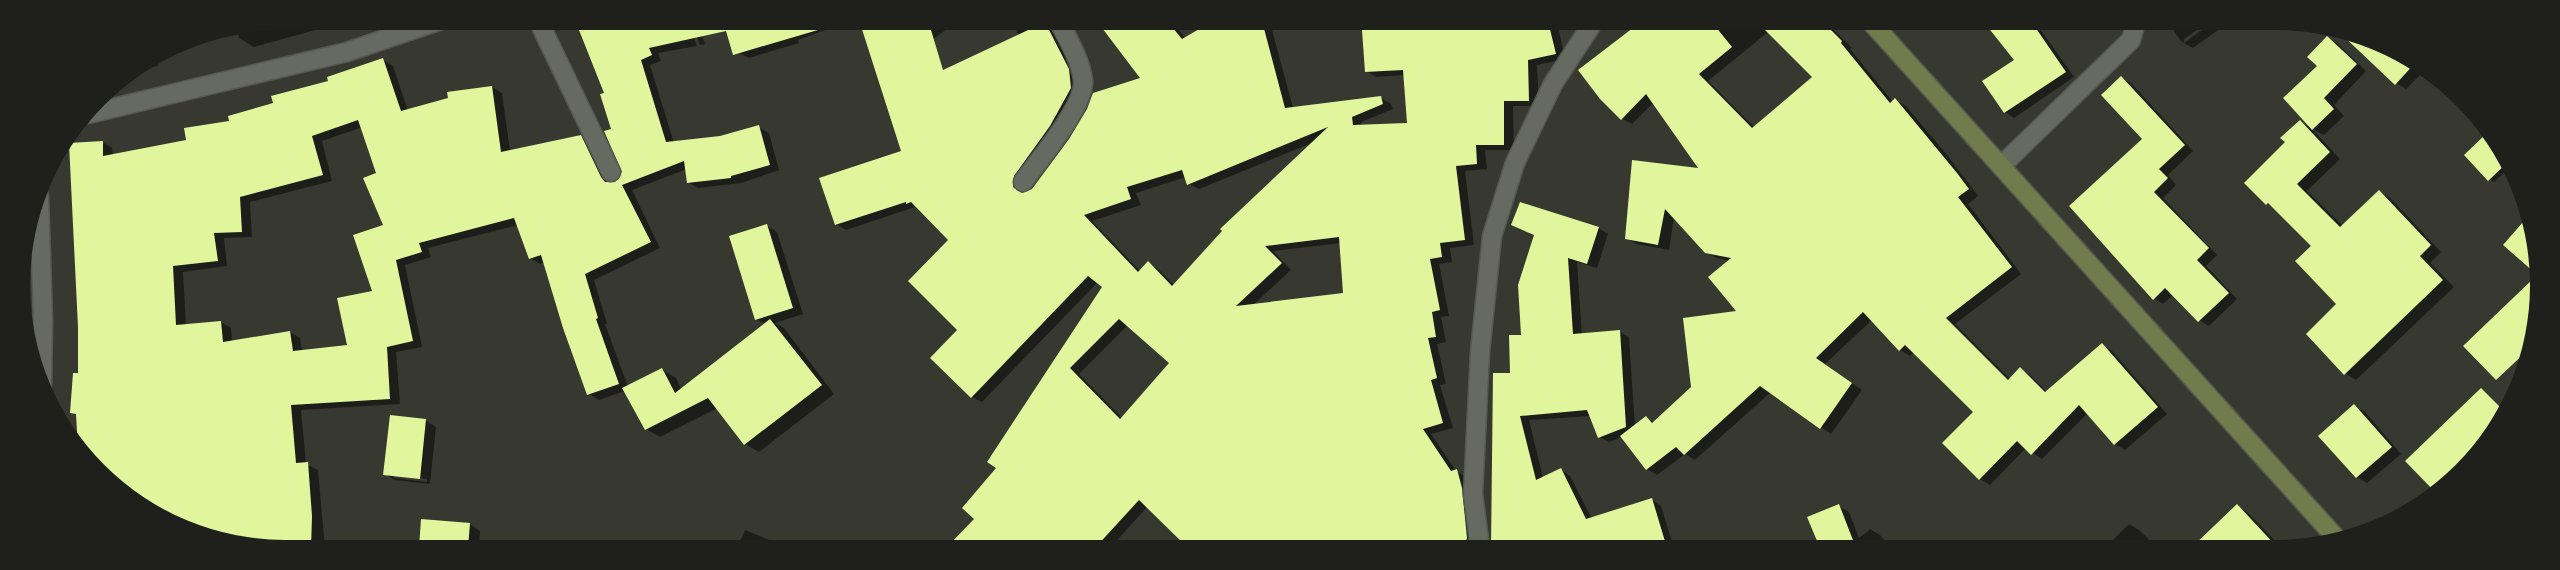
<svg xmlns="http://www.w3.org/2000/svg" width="2560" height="570" viewBox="0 0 2560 570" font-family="Rubik,sans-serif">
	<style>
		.shadow { fill: #0007; fill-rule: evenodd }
		.building { fill: #e1f69c; fill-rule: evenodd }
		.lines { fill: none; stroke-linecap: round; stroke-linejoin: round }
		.minor-casing { stroke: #565851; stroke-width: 21 }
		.tertiary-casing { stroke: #565851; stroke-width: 21 }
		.secondary-casing { stroke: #565851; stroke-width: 21 }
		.minor { stroke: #676a60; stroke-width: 18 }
		.tertiary { stroke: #676a60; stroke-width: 18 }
		.secondary { stroke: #727b4b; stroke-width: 18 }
	</style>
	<rect width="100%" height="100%" fill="#373931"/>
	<path class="shadow" d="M285,20H328L330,26L254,47L239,38L237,29Z
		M577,20H687L697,46L658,53L661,61L650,65L674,143L721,137L758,127L769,133L779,170L741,183L698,188L688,182L687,169L632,190L660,248L594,280L607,324H605L628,387L662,370L676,378L681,389L765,324L756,319L767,226L777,232L803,314L775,323L784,328L834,394L759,452L745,444L718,408L660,437L646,429L625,391L599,400L589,394L545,262L540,264L530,258L518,225L428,248L431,257L405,265L422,347L396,352L400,404L301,410L306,464L318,470L325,548H250L152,515L79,451L78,416L71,412L80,375L102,142L112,148L113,156L188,141L383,60L393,66L408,111L492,87L502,93L510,151L581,137L591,143L611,183L616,184L624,172L605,94ZM363,127L378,173L385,226L374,292L349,346L302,352L300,338L290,332L232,342L231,328L221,322L186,326L183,272L227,266L224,238L252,237L250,202L332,181L322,141Z
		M691,20H696L705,44L700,45Z
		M731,20H853L798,40L799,43L749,58L739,53Z
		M854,20H959L885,75L862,25Z
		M1008,20H1049L1080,82L1023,182L1022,195L1033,190L1142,79L1111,20L1172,21L1186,39L1216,21H1220L1230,28L1263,21L1271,26L1293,108L1381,98L1391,104L1393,109L1361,122L1362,126L1408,125L1405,75L1376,77L1366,71L1363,21H1557L1565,59L1537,65L1539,106H1513L1514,150H1485L1487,169L1465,171L1474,245L1450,248L1452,262L1439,264L1449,316L1441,317L1446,342L1437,344L1446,384L1440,385L1453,428L1431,434L1456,471L1466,477L1473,548H1171L1183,541L1148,506L1110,548H948L976,518L998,468L1104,287L1098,282L982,402L972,397L959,330L950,240L915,207L846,230L836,224L903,152L1020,36ZM1314,142L1175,286L1158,269L1148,263L1140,271L1092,221L1141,205L1136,193L1186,177L1189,184L1199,189ZM1341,243L1345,295L1252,306L1291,270L1273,251ZM1128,325L1171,363L1123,419L1079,374Z
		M1629,21H1825L1852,48L1850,49L1893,102L1895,100L1906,106L1947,155L1978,196L1968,204L2021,274L1955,324L2010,379L2020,369L2030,375L2047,392L2102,345L2112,351L2167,414L2125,450L2115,444L2088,413L2042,459L2026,448L1990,485L1980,479L1975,412L1914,352L1910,356L1900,350L1872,320L1825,364L1862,390L1831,434L1771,392L1695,460L1685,454L1657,475L1647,469L1622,437L1609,442L1599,437L1591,416L1529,420L1543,478L1561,470L1570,476L1592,519L1652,500L1661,506L1674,548H1492L1495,375H1511L1523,337L1519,285L1598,228L1608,234L1597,268L1577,262L1582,335L1620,332L1629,337L1635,427L1646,418L1654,422L1693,388L1739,312L1730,261L1717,258L1706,252L1674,217L1669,250L1637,244L1626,238L1701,170L1654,102L1632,124L1621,118L1635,29ZM1768,32L1814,77L1755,128L1708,81Z
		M1985,21L2035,22L2074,77L2014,118L2005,112L2016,60Z
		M2167,22H2208L2184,39V43L2213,22H2229L2193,48L2182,42Z
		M2328,38L2338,44L2366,71L2334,105L2344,116L2324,135L2312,129L2340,159L2307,191L2343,226L2379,192L2390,198L2441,252L2430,263L2454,287L2356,380L2345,373L2338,304L2313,246L2278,210L2267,204L2287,142L2300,122L2312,128L2319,66Z
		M2408,55L2425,70L2406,89L2396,83Z
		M156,57L158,66L135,70Z
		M2121,78L2131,83L2193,151L2168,175L2176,185L2163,198L2217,255L2206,266L2237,299L2209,326L2199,320L2174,294L2163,304L2154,298L2144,139Z
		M2488,134L2492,136L2508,169L2494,182L2489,179Z
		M2354,406L2365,412L2401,454L2367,483L2357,477Z
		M2499,408L2506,412L2462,473L2437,491L2407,461Z
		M426,421L436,427L430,484L395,480L385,474ZM394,474L427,479V482L394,478Z
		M1839,506L1849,512L1859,538L1870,529L1880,535L1891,548H1821L1809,518Z
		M2237,506L2247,512L2282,548H2185L2192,541L2198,544Z
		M423,521L470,524L480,531L479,548H421Z
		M2129,524L2139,530L2158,548H2105Z
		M745,530L784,546L788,548H737Z"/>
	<path class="building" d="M575,20H827L828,27L733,55L726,31L649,48L652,55L641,60L666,142L720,136L759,125L770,165L731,176V178L687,183L684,161L622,185L651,242L585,274L598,318L596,319L619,384L587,395L563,328L541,255L529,259L514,218L419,243L422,252L396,260L413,341L387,347L390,399L291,405L296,463L308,462L312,516L311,548H250L152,515L78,449L76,414L70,413L73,373H78V327L69,143L103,141V156L186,140L184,128L229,121L228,116L273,103L271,96L328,81L327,77L383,58L401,111L448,98L447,92L492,86L501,152L581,135L601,177L605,182H615L622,172L604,131L611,129L600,94L604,93ZM358,120L376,173L363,178L383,225L353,235L372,291L337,298L347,345L293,351L290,331L223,342L221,321L176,325L173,266L218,261L214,233L242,232L240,197L323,175L312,136Z
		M859,20H928L943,70L1045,22L1069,69L1071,88L1050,126L1014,176L1013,187L1022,193L1032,189L1069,139L1087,109L1093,93L1140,78L1096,20L1167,21L1182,39L1213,21H1220L1224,28L1252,21H1262L1285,108L1381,96L1383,104L1352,117L1353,125L1407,123L1403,70L1365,72L1362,30L1386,29L1385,21H1548L1556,54L1528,60L1529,101H1504V145H1476L1477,164L1456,166L1465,240L1440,243L1442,257L1430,259L1440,310L1432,312L1436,337L1428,338L1437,378L1431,380L1443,423L1423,429L1451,471L1457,469L1462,488L1467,538L1464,548H1188L1139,500L1095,548H946L974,519L962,508L996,468L987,462L1102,287L1088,276L971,398L930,358L957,330L908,281L948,240L911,202L906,204V202L835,225L819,178L901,151ZM1328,127L1220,229L1222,231L1172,286L1148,261L1138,272L1084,215L1131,199L1127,187L1182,170L1187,185ZM1339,237L1343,293L1236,306L1282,263L1265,246ZM1119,319L1169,363L1120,419L1070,368Z
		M1642,21H1711L1732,47L1699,74L1752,128L1812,77L1756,21H1822L1842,41L1841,43L1890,103L1895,98L1957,173L1969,189L1958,197L2012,267L1946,318L2008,380L2020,367L2045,392L2102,343L2158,407L2114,445L2079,405L2031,455L2017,441L1979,480L1942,443L1973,412L1905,345L1899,351L1863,312L1816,358L1852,383L1820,429L1760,386L1684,455L1676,447L1646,470L1620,436L1646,416L1652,423L1691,387L1683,318L1736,311L1708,277L1731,258L1705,253L1665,209L1658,245L1625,239L1632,160L1698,168L1646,94L1621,120L1600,99L1578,70Z
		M1983,21H2031L2066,72L2004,113L1982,81L2014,60Z
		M2338,31L2408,55L2416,62L2395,85Z
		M2327,36L2357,64L2324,98L2334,109L2312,130L2283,98L2317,66L2307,57Z
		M2121,76L2185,145L2159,169L2168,178L2154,192L2209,248L2197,260L2229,293L2198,322L2165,288L2153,300L2069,206L2142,139L2101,95Z
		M2300,120L2330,152L2297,184L2340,227L2379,190L2431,245L2420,256L2443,280L2344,375L2306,334L2336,304L2295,261L2311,246L2268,203L2266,205L2244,183L2285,142L2280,138Z
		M2489,131L2506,164L2488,181L2464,155Z
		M1520,202L1599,227L1587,264L1568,258L1573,334L1620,330L1626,427L1598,438L1587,410L1520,416L1536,480L1561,468L1586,519L1652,498L1667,548H1491L1493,373H1510L1509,335H1521L1518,285L1534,235L1511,225Z
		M2530,214L2532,217L2535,273L2503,245Z
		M767,224L793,308L755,320L729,236Z
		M2535,277L2538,320L2529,349L2496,380L2463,346Z
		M770,319L822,385L744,445L708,398L645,430L622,388L662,368L675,393Z
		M2481,388L2506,413L2462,473L2435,492L2405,461Z
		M2354,404L2392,447L2356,478L2318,436Z
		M390,415L426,419L420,479L383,475Z
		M1839,504L1856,548H1820L1807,517Z
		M2237,504L2278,548H2191Z
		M421,519L470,523L468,548H419Z"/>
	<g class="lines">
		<defs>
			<path id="minor" d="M538,20L611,172
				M88,114L347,52L441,20
				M2001,166L2131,40L2136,22
				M1023,182C1038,161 1086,105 1083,80C1080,59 1068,39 1058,20
				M1475,548L1479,540L1473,494L1480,352L1492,236L1515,163L1553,84L1594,21"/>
			<path id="tertiary" d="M39,196L43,321L42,385"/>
			<path id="secondary" d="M1870,21L2338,540"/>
		</defs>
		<use href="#minor" class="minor-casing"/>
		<use href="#tertiary" class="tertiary-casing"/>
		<use href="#secondary" class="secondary-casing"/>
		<use href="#minor" class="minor"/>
		<use href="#tertiary" class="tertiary"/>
		<use href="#secondary" class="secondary"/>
	</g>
	<path d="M0 0H2560V570H0ZM285 30H2275A255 255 0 0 1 2530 285V285A255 255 0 0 1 2275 540H285A255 255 0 0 1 30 285V285A255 255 0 0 1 285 30Z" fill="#1f201c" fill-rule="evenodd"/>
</svg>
